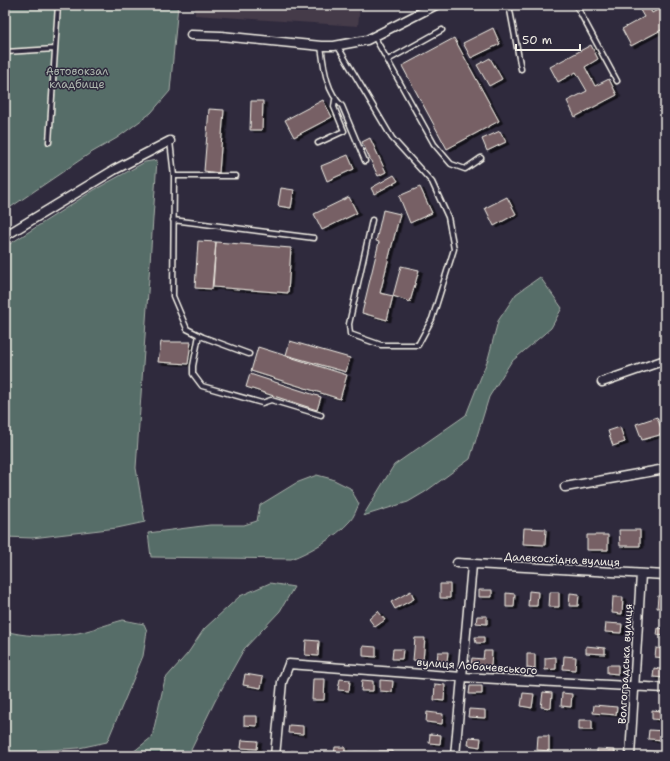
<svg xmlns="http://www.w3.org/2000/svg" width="670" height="761" viewBox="0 0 670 761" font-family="'Shantell Sans',sans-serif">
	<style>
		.built { fill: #453a49 }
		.green { fill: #576d68; stroke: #a6afa8 }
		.building { fill: #776165; stroke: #f4f1e8; filter: url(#shadow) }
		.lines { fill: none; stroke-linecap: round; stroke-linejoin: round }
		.lane-casing { stroke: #f4f1e8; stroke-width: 7 }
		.street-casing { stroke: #f4f1e8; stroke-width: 11 }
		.lane { stroke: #2f2a3d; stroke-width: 4 }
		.street { stroke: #2f2a3d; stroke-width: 8 }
		.labels { text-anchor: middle; stroke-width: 3; stroke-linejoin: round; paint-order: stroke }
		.park-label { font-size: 11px; fill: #adb6ae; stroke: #2f2a3d }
		.street-label { font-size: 11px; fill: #f4f1e8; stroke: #2f2a3d }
	</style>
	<defs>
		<filter id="shadow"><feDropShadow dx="3.5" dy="2" stdDeviation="0" flood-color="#0009"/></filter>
	</defs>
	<rect width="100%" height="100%" fill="#2f2a3d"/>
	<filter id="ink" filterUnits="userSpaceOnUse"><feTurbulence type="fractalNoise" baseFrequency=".025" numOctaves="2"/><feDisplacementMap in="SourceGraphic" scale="8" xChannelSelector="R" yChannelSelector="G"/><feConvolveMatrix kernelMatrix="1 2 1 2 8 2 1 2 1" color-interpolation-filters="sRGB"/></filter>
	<g filter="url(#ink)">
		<path class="built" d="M195,5H360L358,26L195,15Z"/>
		<path class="green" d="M5,5H178L170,91L151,113L117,138L89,154L5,211Z
			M157,160L136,468L145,522L117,528L32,538L5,537V247L94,190L145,162Z
			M540,277L562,308L551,328L511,362L489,397L470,459L425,492L408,502L363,516L394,465L466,415L488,359L498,321L516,294Z
			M317,475L332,479L350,488L359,504C356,510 354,517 350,521C336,537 310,552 291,559L151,557L148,533L210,525H244L257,521L260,505L296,483Z
			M270,583L294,587L280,611L244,649L215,701L191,750L187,756H128L152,737L165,679L188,653L204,629L240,596Z
			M123,620L144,624L147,631L143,656L107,742L79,748L5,753V631C23,636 44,637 63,635C83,634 104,625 123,620Z"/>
		<path class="building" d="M637,5H648L652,13L665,6V28L631,46L622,29L644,17Z
			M493,28L500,44L471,58L463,43Z
			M454,38L499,121L447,149L402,66Z
			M591,45L598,59L585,67L595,86L609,79L617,95L575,117L567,101L587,91L576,72L558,82L550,67Z
			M490,58L502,79L489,86L477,65Z
			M323,100L332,117L294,137L285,120Z
			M251,101H263L262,130H250Z
			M209,109L224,110L219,173L204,171Z
			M500,131L506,142L487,151L482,139Z
			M370,138L386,172L378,176L362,142Z
			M348,155L354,169L327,181L321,166Z
			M394,175L398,181L374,194L371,188Z
			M420,187L432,213L410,223L399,196Z
			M281,188L294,190L291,208L278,206Z
			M349,197L357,213L322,230L314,214Z
			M507,197L516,214L494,226L485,208Z
			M383,210L400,214L380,293L393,296L387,320L362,313L379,242L376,241Z
			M198,241L216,242L212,289L195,288Z
			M216,242L291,248L288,293L213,287Z
			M401,266L419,270L410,302L393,296Z
			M290,341L350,358L346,372L286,355Z
			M161,342H191L188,364L158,362Z
			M258,347L347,375L340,399L251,371Z
			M250,374L321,397L317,410L246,387Z
			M657,417L663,434L642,440L636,424Z
			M620,427L625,442L613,446L608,431Z
			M524,528L546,529L545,545L523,544Z
			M619,530H640V546H620Z
			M587,535H608V550H587Z
			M440,584H450V598H440Z
			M479,590H492V597H479Z
			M411,591L414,599L395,609L391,602Z
			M529,591L538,592L537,606H528Z
			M550,592H559V607H549Z
			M506,593L515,594L514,607H506Z
			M570,593L579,594L578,606H569Z
			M658,596L665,597V608H657Z
			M613,597H623L622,614L612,613Z
			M378,611L385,620L375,627L369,619Z
			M477,616H487V624L476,623Z
			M606,623L622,624L621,633L605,632Z
			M658,628L665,629V636L657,635Z
			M475,637H484V643H476Z
			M415,638H425L423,661L413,660Z
			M306,640L319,641L318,656L305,655Z
			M363,646L376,647V657L363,656Z
			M586,646L605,648V654L586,653Z
			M656,648L665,649V658L655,657Z
			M393,649H403L402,659H392Z
			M484,651H492L491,666L471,665L472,658L483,659Z
			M438,652H448L447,662L437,661Z
			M527,654H535V669L527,668Z
			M564,656L576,657L575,670L563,669Z
			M556,657V669L545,670V658Z
			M607,665H618V674L607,673Z
			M654,668L665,670V678L653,677Z
			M245,674L263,677L261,688L243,685Z
			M313,679H325L324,700H312Z
			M340,679L350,680L349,691L338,690Z
			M362,680L373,681V691H361Z
			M380,680L393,681L392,692L380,691Z
			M435,684L445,685L444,701L434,700Z
			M470,686H482V694H469Z
			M543,692L552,693L551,708L541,707Z
			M523,693L534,694L532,708L521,706Z
			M562,693L572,694L571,707L561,706Z
			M594,705L617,707L616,715L593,713Z
			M469,709L485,710V718L468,717Z
			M652,710L662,711V720L652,719Z
			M427,712L443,714L442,724L426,722Z
			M244,716H257V726L244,725Z
			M579,720H592V730H579Z
			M289,725L303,726V734L288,733Z
			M649,730L665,731V740L648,739Z
			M430,734L441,735L440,744L429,743Z
			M538,736H549V751L537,750Z
			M469,737L481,738L480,747L468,745Z
			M242,740L258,741L257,749L241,748Z
			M335,747H345V756H334Z
			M597,749L615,750L614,756H597Z
			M291,751L304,752L303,756H290Z
			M379,751H392V756H379Z
			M647,751L660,752V756H647Z
			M354,752H368V756H354Z"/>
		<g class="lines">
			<defs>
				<path id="lane" d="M509,5L521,69
					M576,5L617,81
					M374,36L434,144L451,164L465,169L481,158
					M337,45L392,138L432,182L448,217L454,249L432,319L418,345H381L350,334L349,324L372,220
					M321,46C324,68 326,91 342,106L365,161
					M5,52L55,49
					M388,60L442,30
					M170,141L174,176L173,296L187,329L203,337L249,354
					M49,142L58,5
					M318,143L344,131L334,107L335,100
					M174,176H236
					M173,220L314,238
					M199,335L193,366V374L202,386L262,403L271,400L321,415"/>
				<path id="street" d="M191,35L221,36L321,46H334L367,40L436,5
					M5,236L114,170L170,141
					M602,382L665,360
					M565,487L665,469
					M457,563L665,575
					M275,756L282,682L289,664L462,677L665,688
					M455,756L472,565
					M630,756L641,574"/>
			</defs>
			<use href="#lane" class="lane-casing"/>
			<use href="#street" class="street-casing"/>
			<use href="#lane" class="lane"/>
			<use href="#street" class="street"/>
		</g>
	</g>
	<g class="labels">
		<g class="park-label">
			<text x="77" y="75">Автовокзал<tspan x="77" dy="13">кладбище</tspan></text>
		</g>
		<g class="street-label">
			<text transform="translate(562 559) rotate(3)" y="4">Далекосхідна вулиця</text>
			<text transform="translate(625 664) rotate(-87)" y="4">Волгоградська вулиця</text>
			<text transform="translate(477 666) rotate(4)" y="4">вулиця Лобачевського</text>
		</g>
	</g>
	<rect width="670" height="761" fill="none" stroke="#2f2a3d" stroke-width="20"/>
	<rect x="10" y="10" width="650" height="741" fill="none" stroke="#f4f1e8" stroke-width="1.5" filter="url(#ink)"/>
	<path d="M516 44v6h64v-6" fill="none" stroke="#f4f1e8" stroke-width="2"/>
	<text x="522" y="44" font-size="12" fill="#f4f1e8" stroke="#2f2a3d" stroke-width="3" paint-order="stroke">50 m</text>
</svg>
